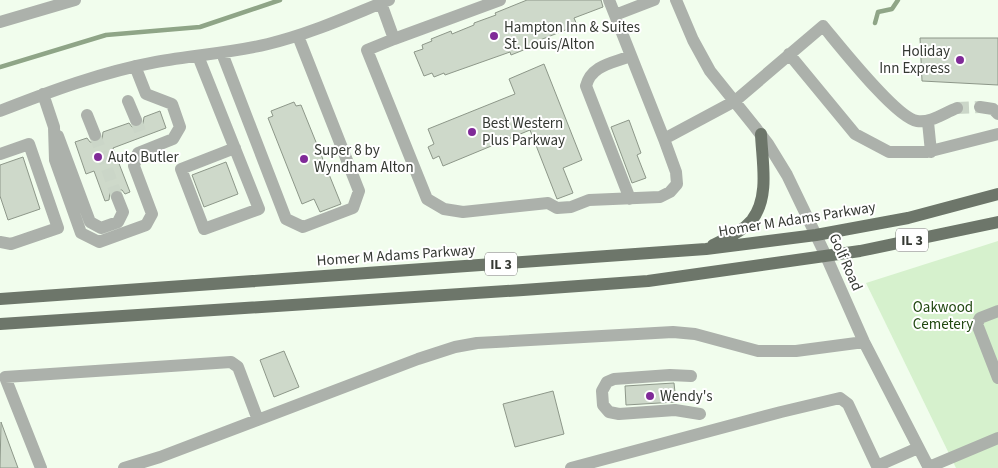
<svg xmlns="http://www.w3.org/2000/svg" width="998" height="468" viewBox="0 0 998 468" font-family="'Source Sans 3',sans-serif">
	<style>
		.green { fill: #d6f1cd }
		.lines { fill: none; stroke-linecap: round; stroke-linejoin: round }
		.stream { stroke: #8fa587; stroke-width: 4.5 }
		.building { fill: #ced9ca; stroke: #8d9789 }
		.minor-tunnel { stroke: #cbd6c8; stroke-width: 12; stroke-dasharray: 12 6; stroke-linecap: butt }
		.minor { stroke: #acb1ab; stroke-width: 12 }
		.major { stroke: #6d766a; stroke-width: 12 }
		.poi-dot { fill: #802a98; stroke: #fff; stroke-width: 2 }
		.labels { text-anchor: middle; stroke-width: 4; stroke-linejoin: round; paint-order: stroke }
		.shield { fill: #fff; stroke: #727470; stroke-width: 1 }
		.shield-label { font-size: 14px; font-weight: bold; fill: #353933 }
		.poi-label { font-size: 15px; fill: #353933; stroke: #fff; text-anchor: start }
		.street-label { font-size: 15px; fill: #353933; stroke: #fff }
		.park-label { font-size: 15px; fill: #214811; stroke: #fff }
	</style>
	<rect width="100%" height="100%" fill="#f1fded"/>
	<path class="green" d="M998,241V468H956L866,283Z"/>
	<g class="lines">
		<path class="stream" d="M875,23L878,12L892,9L898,0
			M0,67L106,35L200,27L280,0"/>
	</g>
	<path class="building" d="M527,0H601L603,7L574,18L577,25L568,29L540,40L541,43L511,55L510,52L445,75L444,73L434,77L432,73L424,76L414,52L423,49L422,45L432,41L431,39L451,31L452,34L474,25V23L496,15L495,13Z
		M920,38H998V85L922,81Z
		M544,64L582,160L563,168L573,193L557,199L530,130L443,166L439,156L433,159L428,147L434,144L428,129L515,94L509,79Z
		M294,102L296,106L301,105L341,204L320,212L314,199L302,204L268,118L273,116L271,111Z
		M160,111L166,128L113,148L130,192L125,194L122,190L114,189L110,192L109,200L105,201L94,171L86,174L75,142L87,138L90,142L98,143L102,140L103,132L129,123L132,127L139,128L143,124L144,117Z
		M629,120L641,153L637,155L646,178L632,183L611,127Z
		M23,157L40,209L8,220L0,196V165Z
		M226,162L238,194L204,207L192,175Z
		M284,351L299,387L274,397L260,360Z
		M674,383L676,402L626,405L625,386Z
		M553,391L564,434L515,447L503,404Z
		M1,422L18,468H0Z"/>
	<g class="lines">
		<path class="minor-tunnel" d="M957,108L980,107
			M136,120L142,137
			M95,135L117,197"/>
		<path class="minor" d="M609,0L664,139
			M676,0L693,40L710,71L755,127L768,144L787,175L826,256L864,342L929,468
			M381,3L394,39L500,0
			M615,15L654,0
			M0,22L75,0
			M394,39L367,50L427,199L444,209L463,212L548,203L557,208L571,207L589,200L660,197L670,192L677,184L676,172L664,139L735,101L823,26C839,45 896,118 917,121C931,123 944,113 957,108
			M222,53L286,219L303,227L353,208L359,191L298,36
			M789,54L855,134L889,152H927L998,134
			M198,56L259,209L204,229L181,169L235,148
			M43,94L54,127L55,160L81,233L99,242L146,225L152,214L134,166L138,153L173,139L180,127L172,104L146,94L135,66
			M128,101L136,120
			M980,107L993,109L998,114
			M0,111C51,91 102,72 156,62C193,55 231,53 268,44C310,34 349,16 389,0
			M87,115L95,135
			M928,122L931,152
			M58,136L90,222L101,228L118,222L123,212L117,197
			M0,154L29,144L58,228L11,244L0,242
			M630,199L586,86C591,65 613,63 631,56
			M998,311L980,318L977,324L998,378
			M691,376L670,375L614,379L607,382L602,391L603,405L609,412L619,414L675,410L700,414
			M929,467L998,438
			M41,468L5,377L231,362L238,367L258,420
			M124,468L160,457L418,359L455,347L477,343L673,332L695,334L758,351H796L864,342
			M571,468L781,412L840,398L848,404L877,466L918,448"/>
		<path class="major" d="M713,245C726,238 742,232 752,220C770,197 762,161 761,134
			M0,299L706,249L816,235L908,218L998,194
			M0,324L523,290L648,281L860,251L998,222"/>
	</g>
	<g class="poi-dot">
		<circle cx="494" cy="36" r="5"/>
		<circle cx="960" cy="60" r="5"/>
		<circle cx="472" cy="132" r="5"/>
		<circle cx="98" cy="157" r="5"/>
		<circle cx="304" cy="159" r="5"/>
		<circle cx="650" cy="396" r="5"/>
	</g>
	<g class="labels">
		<g class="shield">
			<rect x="896" y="228.5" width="32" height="23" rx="4"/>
			<rect x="485" y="252.5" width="32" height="23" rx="4"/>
		</g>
		<g class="shield-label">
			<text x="912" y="245">IL 3</text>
			<text x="501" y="269">IL 3</text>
		</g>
		<g class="poi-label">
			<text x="504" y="32">Hampton Inn &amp; Suites<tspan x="504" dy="17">St. Louis/Alton</tspan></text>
			<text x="950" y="56" text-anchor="end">Holiday<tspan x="950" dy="17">Inn Express</tspan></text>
			<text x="482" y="128">Best Western<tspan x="482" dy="17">Plus Parkway</tspan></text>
			<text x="314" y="155">Super 8 by<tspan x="314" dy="17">Wyndham Alton</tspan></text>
			<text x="108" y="162">Auto Butler</text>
			<text x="660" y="401">Wendy's</text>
		</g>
		<g class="street-label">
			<text transform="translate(797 219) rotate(-9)" y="5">Homer M Adams Parkway</text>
			<text transform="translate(396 255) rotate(-4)" y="5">Homer M Adams Parkway</text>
			<text transform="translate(846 262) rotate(66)" y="5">Golf Road</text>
		</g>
		<g class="park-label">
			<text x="943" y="312">Oakwood<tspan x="943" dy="17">Cemetery</tspan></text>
		</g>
	</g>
</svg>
